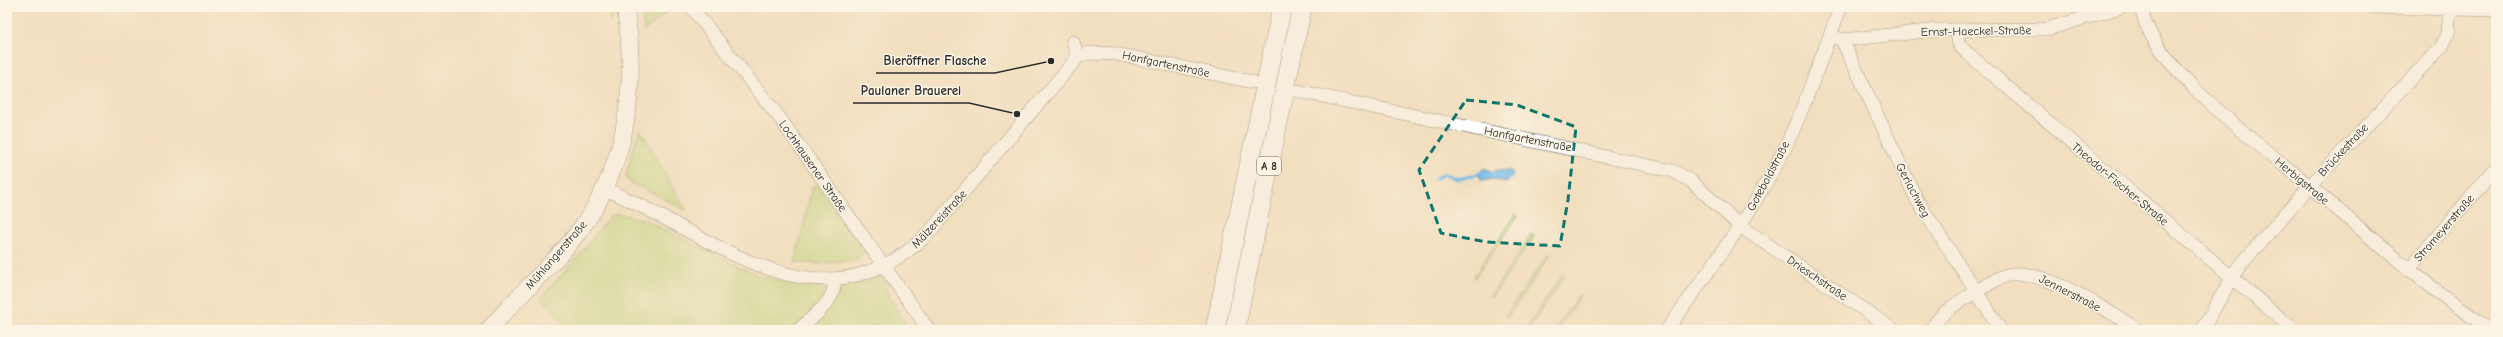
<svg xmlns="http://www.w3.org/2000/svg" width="2503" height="337" viewBox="0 0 2503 337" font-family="'Comic Neue',sans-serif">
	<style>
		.green { fill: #bad67c; stroke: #728054 }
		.water { fill: #71bbea; stroke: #4e738a }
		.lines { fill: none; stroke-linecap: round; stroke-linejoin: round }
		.stream { stroke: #71bbea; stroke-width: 3 }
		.minor-casing { stroke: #494641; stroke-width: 14 }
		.major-casing { stroke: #494641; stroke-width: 18 }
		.highway-casing { stroke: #494641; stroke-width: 20 }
		.minor { stroke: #fff; stroke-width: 13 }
		.major { stroke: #fff; stroke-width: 17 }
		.highway { stroke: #fff; stroke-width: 19 }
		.marked { fill: none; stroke: #0f766e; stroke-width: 3; stroke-dasharray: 8 5; stroke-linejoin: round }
		.labels { text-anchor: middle; stroke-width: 3; stroke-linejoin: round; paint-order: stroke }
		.shield { fill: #fcf5e5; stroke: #6a6863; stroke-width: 1 }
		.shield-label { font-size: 11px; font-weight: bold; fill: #2b2b2b }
		.street-label { font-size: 12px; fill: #2b2b2b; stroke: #fcf5e5 }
		.leader { fill: none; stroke: #2b2b2b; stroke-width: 1.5 }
		.callout-dot { fill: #2b2b2b; stroke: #fcf5e5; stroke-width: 1.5 }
		.callout-label { font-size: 13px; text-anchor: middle; font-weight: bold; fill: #2b2b2b; stroke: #fcf5e5; stroke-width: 3; stroke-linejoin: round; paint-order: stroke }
	</style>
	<rect width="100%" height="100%" fill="#fcf5e5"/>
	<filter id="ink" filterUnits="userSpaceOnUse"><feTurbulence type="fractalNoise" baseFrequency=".025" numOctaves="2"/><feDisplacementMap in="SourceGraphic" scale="8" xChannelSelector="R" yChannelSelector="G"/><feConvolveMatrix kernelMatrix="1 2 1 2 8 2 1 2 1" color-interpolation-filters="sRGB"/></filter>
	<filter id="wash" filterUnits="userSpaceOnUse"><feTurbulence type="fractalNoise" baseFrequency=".012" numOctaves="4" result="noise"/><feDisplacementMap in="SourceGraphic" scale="16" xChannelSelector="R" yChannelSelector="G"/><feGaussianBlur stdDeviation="0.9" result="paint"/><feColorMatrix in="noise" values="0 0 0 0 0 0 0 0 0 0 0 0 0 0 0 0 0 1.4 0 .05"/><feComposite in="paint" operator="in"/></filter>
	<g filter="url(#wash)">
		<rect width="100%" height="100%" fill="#f2dfc0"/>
		<path class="green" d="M608,7H625L610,22Z
			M641,7H673L644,31Z
			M639,129L643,134L686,210L628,181L626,175Z
			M817,184L864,251L858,259L820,264L795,262L812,188Z
			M618,214L643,219L759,276L789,283L818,286L827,293L794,330H570L541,298L581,253L609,217Z
			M1516,214L1518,216L1475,278L1474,276Z
			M1532,234L1534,237L1491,298L1490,296Z
			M1548,254L1549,257L1507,318L1505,316Z
			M1563,274L1565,276L1528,330H1525Z
			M875,276L882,278L890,285L885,289L909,330H823L813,320L848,283Z
			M1579,294L1580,296L1557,330H1554Z"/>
		<path class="water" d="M1484,168L1494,172L1496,170L1510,171L1514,174L1507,182L1493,179L1482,181L1478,174Z"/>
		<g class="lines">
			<path class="stream" d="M1436,178L1445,174L1459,179L1478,174"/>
		</g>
	</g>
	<g filter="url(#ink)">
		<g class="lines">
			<defs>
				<path id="minor" d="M691,7L779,117L929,330
					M2141,7C2149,66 2265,149 2311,187C2370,237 2427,287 2491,330
					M2373,7L2496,10
					M1957,30L1959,45L1967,53L2294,330
					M1835,37L1842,40L1937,30L2047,29L2121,7
					M1842,40L1917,200L2001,330
					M1073,42L1078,57
					M1298,91L1673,171L1691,181L1740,226L1894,330
					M605,189C712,233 814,337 925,237L1078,57L1089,53L1117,54L1253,82
					M2408,270L2496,168
					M799,330C813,315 837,302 834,279
					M1667,330C1704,277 1743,226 1774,169C1802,118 1819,61 1841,7
					M1931,330C1941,312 1957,303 1974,293C1986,286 1998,276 2012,274C2047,270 2108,311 2138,330
					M2202,330L2237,269L2310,186L2442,46L2448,34L2450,10"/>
				<path id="major" d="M489,330C515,298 547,271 573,239C626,174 639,88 625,7"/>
				<path id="highway" d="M1215,330L1282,7
					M1235,330L1302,7"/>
			</defs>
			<use href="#minor" class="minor-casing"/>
			<use href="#major" class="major-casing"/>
			<use href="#highway" class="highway-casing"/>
			<use href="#minor" class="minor"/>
			<use href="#major" class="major"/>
			<use href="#highway" class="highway"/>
		</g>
	</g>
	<path d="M0 0H2503V337H0ZM1466,100L1517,105L1576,127L1568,200L1560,246L1486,242L1441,233L1419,170Z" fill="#f2dfc0" fill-opacity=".55" fill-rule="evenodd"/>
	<path class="marked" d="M1466,100L1517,105L1576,127L1568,200L1560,246L1486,242L1441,233L1419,170Z"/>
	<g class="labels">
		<rect class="shield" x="1257" y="157" width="24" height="18" rx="3"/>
		<g class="shield-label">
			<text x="1269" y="170">A 8</text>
		</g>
		<g class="street-label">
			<text transform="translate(1976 31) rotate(-1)" y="4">Ernst-Haeckel-Straße</text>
			<text transform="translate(1166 64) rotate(12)" y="4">Hanfgartenstraße</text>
			<text transform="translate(1528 139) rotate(11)" y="4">Hanfgartenstraße</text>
			<text transform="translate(2343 150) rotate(-47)" y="4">Brückestraße</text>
			<text transform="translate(813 166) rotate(55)" y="4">Lochhausener Straße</text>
			<text transform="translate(1768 176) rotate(-62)" y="4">Goteboldstraße</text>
			<text transform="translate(2302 181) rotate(40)" y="4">Herbigstraße</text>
			<text transform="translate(2120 184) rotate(40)" y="4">Theodor-Fischer-Straße</text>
			<text transform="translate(1913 190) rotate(62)" y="4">Gerlachweg</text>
			<text transform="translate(939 219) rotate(-47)" y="4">Mälzereistraße</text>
			<text transform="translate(2444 228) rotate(-49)" y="4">Stromeyerstraße</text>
			<text transform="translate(556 255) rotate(-49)" y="4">Mühlangerstraße</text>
			<text transform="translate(1817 278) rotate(34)" y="4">Drieschstraße</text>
			<text transform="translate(2070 293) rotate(27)" y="4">Jennerstraße</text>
		</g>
	</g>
	<path class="leader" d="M1051 61L995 73H876M1017 114L969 103H853"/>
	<g class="callout-dot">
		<circle cx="1051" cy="61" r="4"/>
		<circle cx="1017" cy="114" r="4"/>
	</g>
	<g class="callout-label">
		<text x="935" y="65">Bieröffner Flasche</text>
		<text x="911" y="95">Paulaner Brauerei</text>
	</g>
	<rect width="2503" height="337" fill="none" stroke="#fcf5e5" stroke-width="24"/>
</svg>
